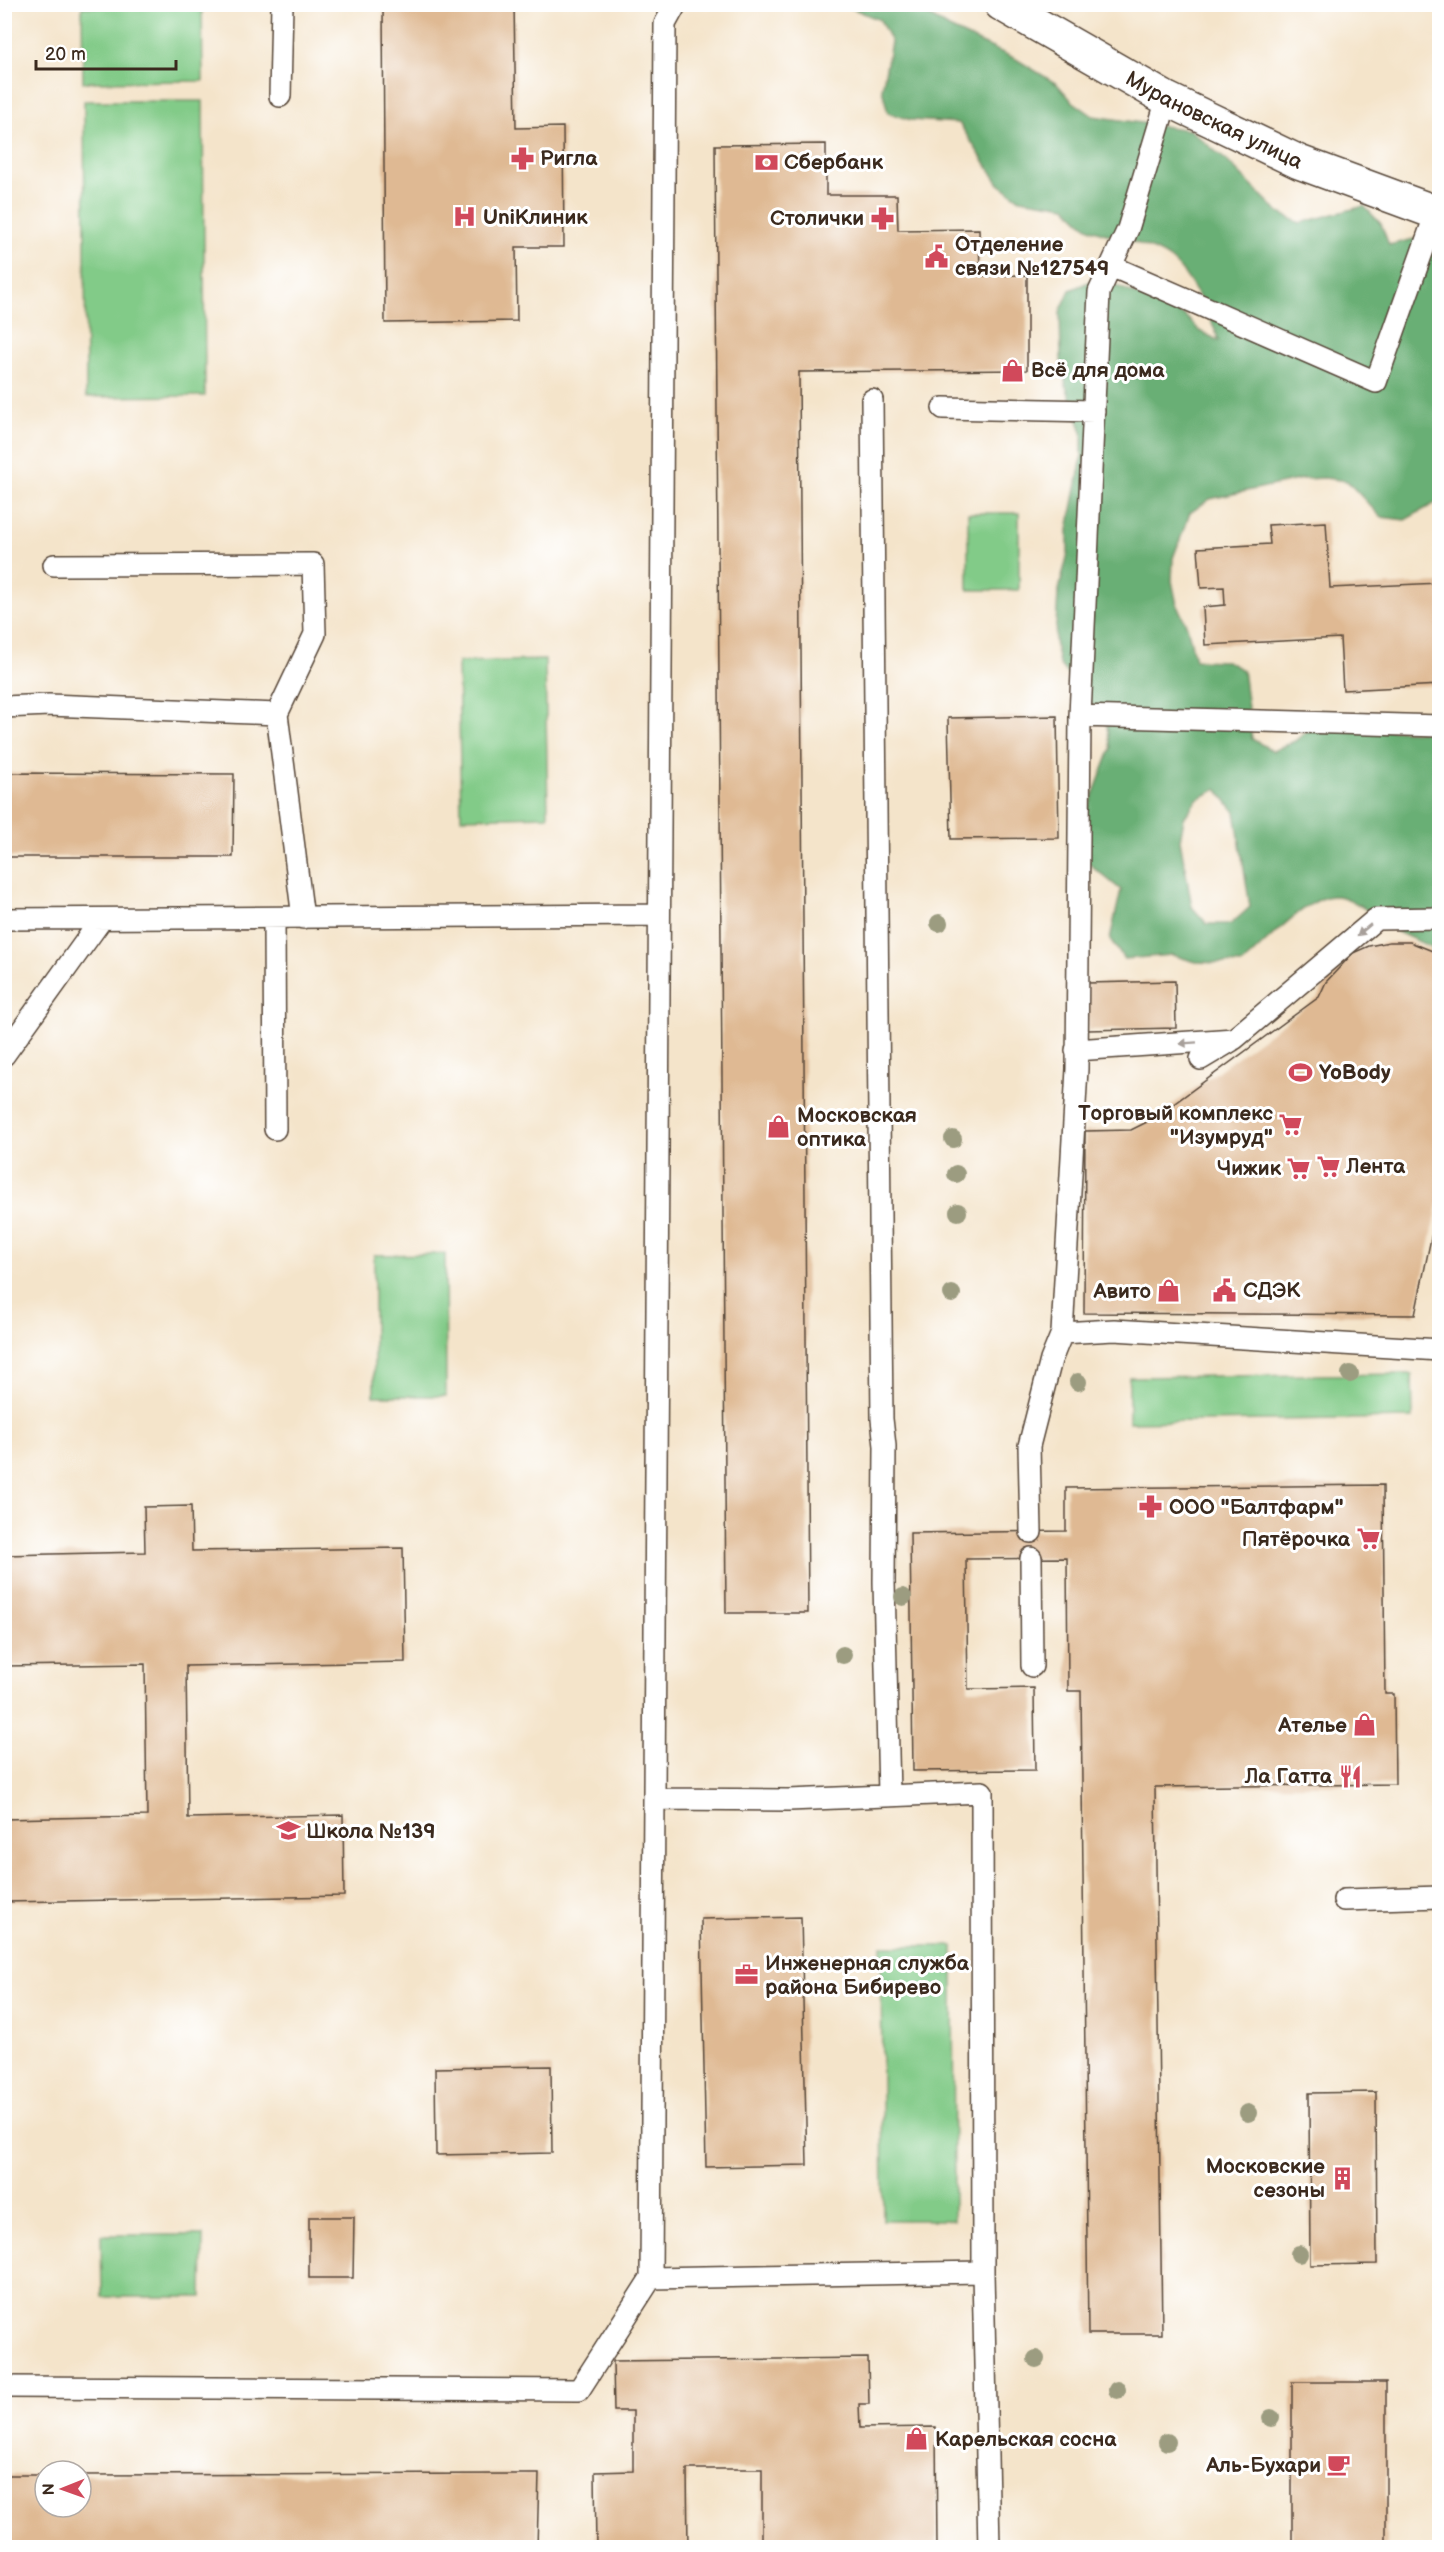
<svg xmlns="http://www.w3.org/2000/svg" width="1444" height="2552" viewBox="0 0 1444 2552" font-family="'Balsamiq Sans',sans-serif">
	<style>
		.green { fill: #82cb88; stroke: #5e7a53; stroke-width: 1.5 }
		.forest { fill: #69af74; stroke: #526c49; stroke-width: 1.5; fill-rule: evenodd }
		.building { fill: #dfb993 }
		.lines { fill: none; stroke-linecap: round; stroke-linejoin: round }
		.service-casing { stroke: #574638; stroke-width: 24 }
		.minor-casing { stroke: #574638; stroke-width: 36 }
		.service { stroke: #fff; stroke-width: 21 }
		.minor { stroke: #fff; stroke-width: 33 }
		.tree { fill: #9c9c80 }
		.oneway { fill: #a79f9a }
		.labels { text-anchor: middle; stroke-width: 6; stroke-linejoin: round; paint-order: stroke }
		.street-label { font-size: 21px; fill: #3b2a1e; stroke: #fff }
		.poi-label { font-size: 21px; font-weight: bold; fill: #3b2a1e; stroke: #fff; text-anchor: start }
	</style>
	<rect width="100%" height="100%" fill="#fff"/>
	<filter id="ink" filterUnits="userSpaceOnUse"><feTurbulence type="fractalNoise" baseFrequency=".0167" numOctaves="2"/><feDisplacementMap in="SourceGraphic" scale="12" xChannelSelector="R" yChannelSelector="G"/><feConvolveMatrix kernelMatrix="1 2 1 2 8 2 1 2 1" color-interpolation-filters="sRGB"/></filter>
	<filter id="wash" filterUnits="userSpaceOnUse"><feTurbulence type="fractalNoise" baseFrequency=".008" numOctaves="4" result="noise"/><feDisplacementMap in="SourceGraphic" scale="24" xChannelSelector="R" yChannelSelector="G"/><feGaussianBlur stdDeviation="1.35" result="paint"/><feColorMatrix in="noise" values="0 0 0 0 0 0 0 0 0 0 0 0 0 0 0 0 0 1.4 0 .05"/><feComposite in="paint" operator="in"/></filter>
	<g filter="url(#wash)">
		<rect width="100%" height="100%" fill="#f4e4ca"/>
		<path class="green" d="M202,5L203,81L83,82L82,7Z
			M84,101H203L205,396L86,397Z
			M968,513H1019V590H968Z
			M545,660L548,816L461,818L458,662Z
			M445,1254L446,1396H374V1255Z
			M1412,1374L1413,1418L1129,1422V1377Z
			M881,1946H953L954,2220H883Z
			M101,2235H203L202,2297H102Z"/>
		<path class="forest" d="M844,5H912L949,28L1016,59L1057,84L1072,101L1093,116L1190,130L1227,161L1279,213L1300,223L1364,206L1381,224L1389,245L1414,239L1439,238V501L1405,520L1381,517L1347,481L1325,478L1302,479L1210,499L1190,513L1173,558L1172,581L1177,605L1187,626L1195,660L1226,661L1243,670L1252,739L1273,751L1295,741L1315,725L1439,733V952C1426,944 1412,939 1398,932C1381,923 1354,895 1334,896C1307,896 1263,946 1242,964L1196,962L1172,955L1124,959L1110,939L1121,890L1083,859L1085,816L1111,748L1106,721L1059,664L1055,641L1058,594L1068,553V530L1082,457V432L1066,386L1061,360L1060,312L1070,290L1093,280L1117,286L1184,315L1200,331L1219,341C1211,318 1190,274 1170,259C1163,253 1134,241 1124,239C1094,230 1087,232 1066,206L1020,199L999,184L959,123L911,120L888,113L882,89L891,42L880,20ZM1217,789L1235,812L1250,907L1231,924H1207L1192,907L1180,840L1184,818L1197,799Z"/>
		<g id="blocks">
			<path class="building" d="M383,4H514L516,128L563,127L564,247H516L517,321L385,323Z
				M826,144V195H897L898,230L979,229L980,276L1027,275V370L799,372L808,1613H726L715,145Z
				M1326,522L1330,588L1440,583V685L1343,690L1340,638L1205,645L1203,607L1225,605L1224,587L1201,588L1198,548L1270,544L1268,525Z
				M1057,716L1059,838L951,839L948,718Z
				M4,773L234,774L233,857H4Z
				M1389,942H1410L1440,954V1195L1415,1315L1084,1313L1085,1131L1131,1130L1153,1119L1319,997L1326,982L1353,953L1369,946Z
				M1175,981L1176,1028L1088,1030L1087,983Z
				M1383,1485L1385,1694H1394L1395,1784L1155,1787L1162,2334H1088L1081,1691H1068L1067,1558L966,1559L968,1689L1034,1688L1035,1770L913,1771L910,1533L1066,1531V1488Z
				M191,1506L192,1551L403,1548L405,1662L186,1666L188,1818L343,1815L344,1896L4,1902V1819L147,1816L145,1664L4,1666V1555L145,1552L144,1507Z
				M801,1917L807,2165L706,2167L701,1919Z
				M551,2066L552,2153L436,2155L435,2068Z
				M1376,2092L1377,2264L1310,2265L1309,2093Z
				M309,2217H354L353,2278H309Z
				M868,2358L869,2404H859L860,2428L936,2427L937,2548H762V2469H687L688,2548H596L595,2472L633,2471V2411H614L613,2361Z
				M1292,2382H1386V2548H1292Z
				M539,2474L537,2548H4V2475H45V2507H81V2475Z"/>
		</g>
	</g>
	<g filter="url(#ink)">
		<use href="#blocks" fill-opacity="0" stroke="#574638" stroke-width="1.5"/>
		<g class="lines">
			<defs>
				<path id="service" d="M280,96L282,4
					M1111,266L1376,382L1436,213
					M872,400L882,1419L885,1446L884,1582L889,1795
					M943,408L1094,411
					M54,565L313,564L315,634L277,714
					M4,707L49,705L277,714L303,918
					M1080,716L1440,726
					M4,919L658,915
					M274,919L275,1129
					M1076,1050L1234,1039L1376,919L1440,918
					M4,1055L101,920
					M1201,1059L1231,1041
					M1062,1333L1114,1330L1440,1350
					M1031,1532L1029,1446L1051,1360L1062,1333L1077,1069L1080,716L1099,292L1128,229L1167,99
					M1031,1558L1032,1666
					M654,1799L789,1800L982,1792L983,2272L989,2548
					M1344,1900L1440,1897
					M651,2278L983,2272
					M4,2387L579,2390L651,2278L665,24L676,4"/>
				<g id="minor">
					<path id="s1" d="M1001,4L1167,99L1299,162L1440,214"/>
				</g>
			</defs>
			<use href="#service" class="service-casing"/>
			<use href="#minor" class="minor-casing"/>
			<use href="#service" class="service"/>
			<use href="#minor" class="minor"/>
		</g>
		<g class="tree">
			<circle cx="939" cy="923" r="9"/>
			<circle cx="953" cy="1139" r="9"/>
			<circle cx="956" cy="1174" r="9"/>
			<circle cx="958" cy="1212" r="9"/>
			<circle cx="952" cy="1294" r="9"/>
			<circle cx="1350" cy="1374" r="9"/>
			<circle cx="1078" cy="1382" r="9"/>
			<circle cx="903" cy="1597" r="9"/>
			<circle cx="843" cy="1655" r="9"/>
			<circle cx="1248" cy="2113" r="9"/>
			<circle cx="1299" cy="2254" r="9"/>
			<circle cx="1036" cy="2359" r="9"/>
			<circle cx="1117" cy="2390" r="9"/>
			<circle cx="1271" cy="2418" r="9"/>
			<circle cx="1167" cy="2442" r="9"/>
		</g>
		<defs><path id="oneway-solid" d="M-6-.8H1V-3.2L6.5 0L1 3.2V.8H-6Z" transform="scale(1.5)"/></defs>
		<g class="oneway">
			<use href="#oneway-solid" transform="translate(1364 930) rotate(140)"/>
			<use href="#oneway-solid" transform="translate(1188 1043) rotate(176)"/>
		</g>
	</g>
	<defs>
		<symbol id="pharmacy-bare" viewBox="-9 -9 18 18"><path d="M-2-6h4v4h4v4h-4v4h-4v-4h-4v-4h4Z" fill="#d1495b" stroke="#fff" stroke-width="2.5" paint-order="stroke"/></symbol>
		<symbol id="bank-bare" viewBox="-9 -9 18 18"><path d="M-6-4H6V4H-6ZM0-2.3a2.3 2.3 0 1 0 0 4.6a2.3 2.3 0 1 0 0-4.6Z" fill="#d1495b" stroke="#fff" stroke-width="2.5" paint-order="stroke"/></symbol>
		<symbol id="hospital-bare" viewBox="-9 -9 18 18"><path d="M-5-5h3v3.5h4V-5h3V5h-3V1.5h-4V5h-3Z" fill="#d1495b" stroke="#fff" stroke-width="2.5" paint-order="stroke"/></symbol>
		<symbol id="civic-bare" viewBox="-9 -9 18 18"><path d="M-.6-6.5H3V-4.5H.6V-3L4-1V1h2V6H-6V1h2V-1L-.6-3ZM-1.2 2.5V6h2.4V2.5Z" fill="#d1495b" stroke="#fff" stroke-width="2.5" paint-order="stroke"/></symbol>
		<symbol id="shop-bare" viewBox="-9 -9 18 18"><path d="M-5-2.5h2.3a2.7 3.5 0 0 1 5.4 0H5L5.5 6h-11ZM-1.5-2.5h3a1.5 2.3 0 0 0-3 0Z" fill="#d1495b" stroke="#fff" stroke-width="2.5" paint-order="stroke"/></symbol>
		<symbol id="stadium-bare" viewBox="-9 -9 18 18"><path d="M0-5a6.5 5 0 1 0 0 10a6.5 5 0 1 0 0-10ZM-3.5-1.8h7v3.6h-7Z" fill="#d1495b" stroke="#fff" stroke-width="2.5" paint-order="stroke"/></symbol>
		<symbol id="supermarket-bare" viewBox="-9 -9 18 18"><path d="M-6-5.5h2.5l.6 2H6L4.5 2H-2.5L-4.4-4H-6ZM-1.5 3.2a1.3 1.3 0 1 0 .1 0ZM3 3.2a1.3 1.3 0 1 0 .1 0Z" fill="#d1495b" stroke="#fff" stroke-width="2.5" paint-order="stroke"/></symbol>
		<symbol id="restaurant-bare" viewBox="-9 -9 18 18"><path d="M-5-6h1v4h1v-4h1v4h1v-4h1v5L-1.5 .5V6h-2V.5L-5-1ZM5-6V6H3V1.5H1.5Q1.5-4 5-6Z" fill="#d1495b" stroke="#fff" stroke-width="2.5" paint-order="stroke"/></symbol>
		<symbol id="school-bare" viewBox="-9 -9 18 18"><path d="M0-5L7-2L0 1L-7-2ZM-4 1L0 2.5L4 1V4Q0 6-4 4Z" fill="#d1495b" stroke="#fff" stroke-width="2.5" paint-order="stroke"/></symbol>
		<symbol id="office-bare" viewBox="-9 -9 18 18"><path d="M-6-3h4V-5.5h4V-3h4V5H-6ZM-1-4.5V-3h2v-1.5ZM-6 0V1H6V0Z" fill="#d1495b" stroke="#fff" stroke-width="2.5" paint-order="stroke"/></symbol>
		<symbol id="building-bare" viewBox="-9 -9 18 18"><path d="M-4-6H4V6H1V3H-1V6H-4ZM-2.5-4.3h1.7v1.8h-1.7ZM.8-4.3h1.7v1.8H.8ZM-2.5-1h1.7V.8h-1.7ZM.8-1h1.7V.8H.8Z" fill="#d1495b" stroke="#fff" stroke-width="2.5" paint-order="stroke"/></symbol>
		<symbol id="cafe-bare" viewBox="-9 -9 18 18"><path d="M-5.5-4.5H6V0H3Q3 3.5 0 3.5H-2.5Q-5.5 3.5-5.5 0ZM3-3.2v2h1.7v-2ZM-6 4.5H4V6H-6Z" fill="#d1495b" stroke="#fff" stroke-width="2.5" paint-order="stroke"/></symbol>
	</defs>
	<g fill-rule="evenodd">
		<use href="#pharmacy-bare" x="506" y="142" width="33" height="33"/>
		<use href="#bank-bare" x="750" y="146" width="33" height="33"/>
		<use href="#hospital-bare" x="448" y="200" width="33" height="33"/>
		<use href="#pharmacy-bare" x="866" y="202" width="33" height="33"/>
		<use href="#civic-bare" x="920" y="240" width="33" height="33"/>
		<use href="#shop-bare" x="996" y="354" width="33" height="33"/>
		<use href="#stadium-bare" x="1284" y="1056" width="33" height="33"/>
		<use href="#supermarket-bare" x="1274" y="1108" width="33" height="33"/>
		<use href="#shop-bare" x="762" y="1110" width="33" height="33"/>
		<use href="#supermarket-bare" x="1312" y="1150" width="33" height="33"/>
		<use href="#supermarket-bare" x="1282" y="1152" width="33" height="33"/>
		<use href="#civic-bare" x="1208" y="1274" width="33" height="33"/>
		<use href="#shop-bare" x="1152" y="1274" width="33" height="33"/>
		<use href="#pharmacy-bare" x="1134" y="1490" width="33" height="33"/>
		<use href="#supermarket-bare" x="1352" y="1522" width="33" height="33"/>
		<use href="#shop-bare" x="1348" y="1708" width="33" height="33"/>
		<use href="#restaurant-bare" x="1334" y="1760" width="33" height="33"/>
		<use href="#school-bare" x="272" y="1814" width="33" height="33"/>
		<use href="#office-bare" x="730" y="1958" width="33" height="33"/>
		<use href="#building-bare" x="1326" y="2162" width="33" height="33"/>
		<use href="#shop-bare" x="900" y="2422" width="33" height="33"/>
		<use href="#cafe-bare" x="1322" y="2448" width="33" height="33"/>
	</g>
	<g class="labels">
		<g class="street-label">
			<text dy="7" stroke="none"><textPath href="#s1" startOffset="243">Мурановская улица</textPath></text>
		</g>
		<g class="poi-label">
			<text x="540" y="165">Ригла</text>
			<text x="784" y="169">Сбербанк</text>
			<text x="483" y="224">UniКлиник</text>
			<text x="864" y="225" text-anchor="end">Столички</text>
			<text x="955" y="251">Отделение<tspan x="955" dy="24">связи №127549</tspan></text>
			<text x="1031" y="377">Всё для дома</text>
			<text x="1319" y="1079">YoBody</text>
			<text x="1273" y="1120" text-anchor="end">Торговый комплекс<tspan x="1273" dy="24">"Изумруд"</tspan></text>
			<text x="797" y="1122">Московская<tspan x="797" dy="24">оптика</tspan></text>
			<text x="1346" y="1173">Лента</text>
			<text x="1281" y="1175" text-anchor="end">Чижик</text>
			<text x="1243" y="1297">СДЭК</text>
			<text x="1151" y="1298" text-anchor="end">Авито</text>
			<text x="1169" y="1514">ООО "Балтфарм"</text>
			<text x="1350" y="1546" text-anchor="end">Пятёрочка</text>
			<text x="1347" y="1732" text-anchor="end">Ателье</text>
			<text x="1332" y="1783" text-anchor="end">Ла Гатта</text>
			<text x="306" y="1838">Школа №139</text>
			<text x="765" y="1970">Инженерная служба<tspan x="765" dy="24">района Бибирево</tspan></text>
			<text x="1325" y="2173" text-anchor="end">Московские<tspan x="1325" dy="24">сезоны</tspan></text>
			<text x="935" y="2446">Карельская сосна</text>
			<text x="1321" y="2472" text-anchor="end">Аль-Бухари</text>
		</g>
	</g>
	<rect width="1444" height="2552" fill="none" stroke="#fff" stroke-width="24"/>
	<g transform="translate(63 2489) rotate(269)"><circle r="28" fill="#ffffff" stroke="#b1aaa5" stroke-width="1.5"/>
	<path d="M0-4.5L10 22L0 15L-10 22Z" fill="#d1495b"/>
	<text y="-9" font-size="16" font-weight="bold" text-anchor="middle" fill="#3b2a1e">N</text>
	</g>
	<path d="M36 60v9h140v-9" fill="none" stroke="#3b2a1e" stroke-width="3"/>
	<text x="45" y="60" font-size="18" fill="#3b2a1e" stroke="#ffffff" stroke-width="4.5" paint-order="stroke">20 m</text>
</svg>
